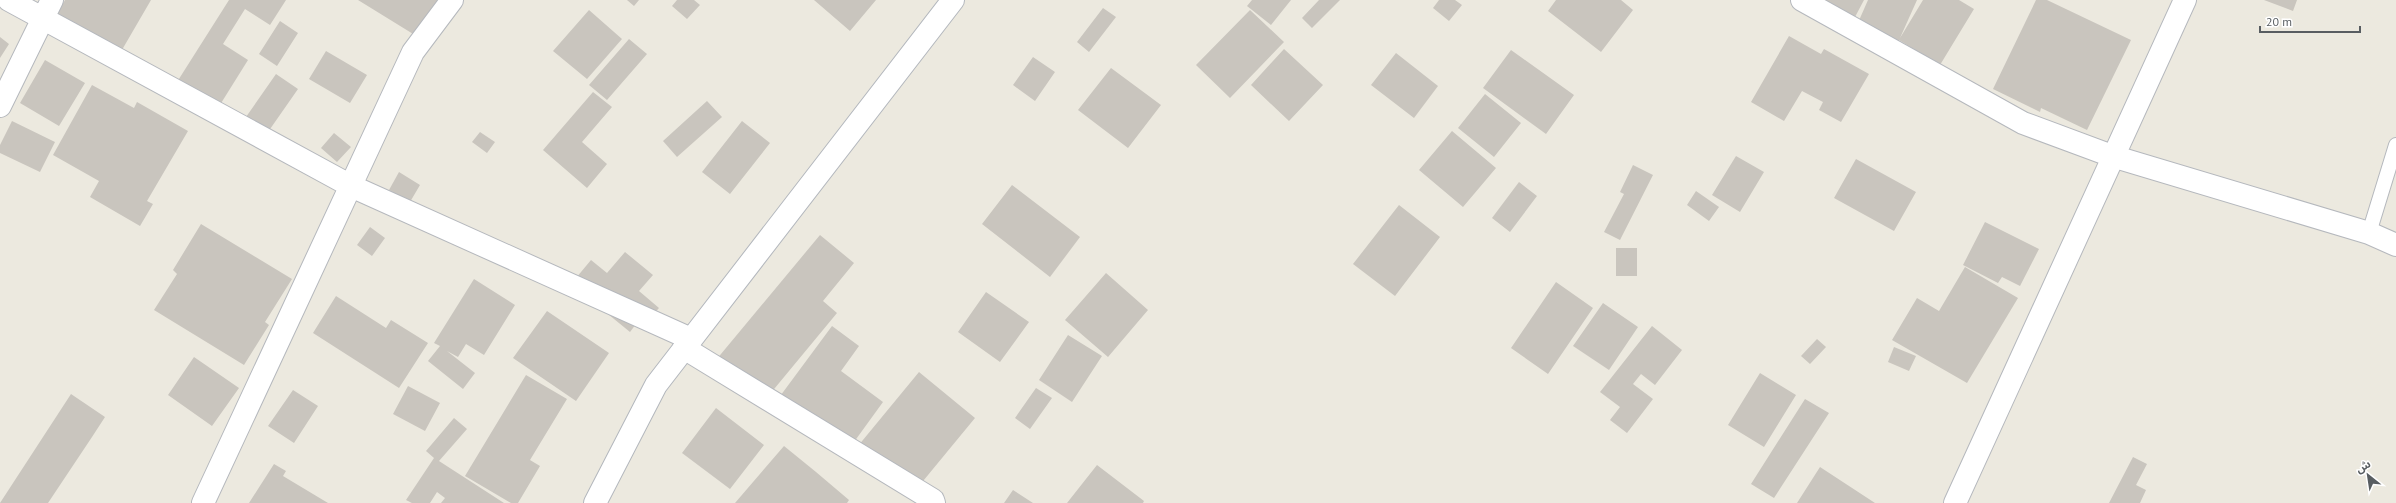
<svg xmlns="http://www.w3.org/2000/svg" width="2396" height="503" viewBox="0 0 2396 503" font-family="'PT Sans','Noto Sans Arabic',sans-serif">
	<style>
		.building { fill: #c9c5be }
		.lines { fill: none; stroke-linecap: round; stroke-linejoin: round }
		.lane-casing { stroke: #b5b8bd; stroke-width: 16 }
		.street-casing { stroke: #b5b8bd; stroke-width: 24 }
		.secondary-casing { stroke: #b3b7bd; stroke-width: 24 }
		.lane { stroke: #fff; stroke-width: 14 }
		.street { stroke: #fff; stroke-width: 22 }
		.secondary { stroke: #fff; stroke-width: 22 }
	</style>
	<rect width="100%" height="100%" fill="#ece9df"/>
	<path class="building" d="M65,0H151L119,55L55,18Z
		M229,0H286L270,25L245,9L223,44L248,60L218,108L177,82Z
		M358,0H441L418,37Z
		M627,0H639L634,6Z
		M677,0H694L700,5L687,19L672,6Z
		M814,0H876L850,31Z
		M1252,0H1291L1271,25L1247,6Z
		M1319,0H1340L1312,28L1302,18Z
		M1439,0H1455L1462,5L1449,21L1433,8Z
		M1556,0H1621L1633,10L1601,52L1548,11Z
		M1819,0H1864L1855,17Z
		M1868,0H1917L1900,38L1923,0H1959L1974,9L1940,65L1899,40L1898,43L1857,25Z
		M2036,0H2047L2131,40L2087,130L2041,108L2040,112L1993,89Z
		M2264,0H2297L2293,11Z
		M1103,8L1116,17L1089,52L1077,42Z
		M589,10L622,39L587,79L553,51Z
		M1250,10L1284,42L1230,98L1196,65Z
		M280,21L298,33L277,66L259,54Z
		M1789,36L1821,54L1824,49L1869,74L1841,122L1819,110L1823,102L1802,91L1784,121L1751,102Z
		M0,37L9,44L0,58Z
		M629,39L647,54L607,100L589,85Z
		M1284,49L1323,85L1289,121L1251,85Z
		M1511,50L1574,95L1546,134L1483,88Z
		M326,51L367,75L350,103L309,79Z
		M1396,53L1438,86L1414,118L1371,85Z
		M1033,57L1055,72L1035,101L1013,85Z
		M45,60L85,83L59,126L20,103Z
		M1111,68L1161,105L1128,148L1078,110Z
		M276,74L298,89L268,132L246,117Z
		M92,85L134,108L137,102L188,131L147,201L153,204L140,226L90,197L99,181L53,155Z
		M593,92L612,107L582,142L607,164L587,188L543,150Z
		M1485,94L1521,123L1494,157L1458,128Z
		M707,101L722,117L677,157L663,141Z
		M12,121L55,142L40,172L0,153V145Z
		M742,121L770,143L730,194L702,172Z
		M1452,131L1496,168L1463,207L1419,170Z
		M480,132L495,142L487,153L472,142Z
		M334,133L351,147L337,162L321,148Z
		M1736,156L1764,172L1740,212L1712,195Z
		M1856,159L1916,192L1894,231L1834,198Z
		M1633,165L1653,175L1620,240L1604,232L1624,194L1620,192Z
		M399,172L420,185L410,202L389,190Z
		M1519,182L1537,196L1510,232L1492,218Z
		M1012,185L1080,237L1050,277L982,224Z
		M1696,191L1719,207L1709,221L1687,205Z
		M1399,205L1440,237L1395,296L1353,264Z
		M1985,222L2039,249L2020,286L2002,277L1998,283L1963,265Z
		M201,224L292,279L265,322L269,325L244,365L154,310L177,274L173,270Z
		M370,227L385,238L372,256L357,245Z
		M820,235L854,263L823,301L837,313L765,400L716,360Z
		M1616,248H1637V276H1616Z
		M625,252L653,275L639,291L659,308L648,320L642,316L630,332L571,284L591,260L607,273Z
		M1965,267L2018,298L1967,383L1892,340L1917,298L1939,311Z
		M1106,273L1148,310L1108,357L1065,320Z
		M474,279L515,305L484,355L466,344L458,357L447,351L475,373L463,389L428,361L440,346L434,343Z
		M1556,282L1593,308L1548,374L1511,348Z
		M986,292L1029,322L1000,362L958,332Z
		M336,296L386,328L391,320L428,343L399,388L313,333Z
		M1603,303L1638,327L1609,370L1573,346Z
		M547,311L609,353L576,401L513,358Z
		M832,326L859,346L841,371L883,402L846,453L775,403Z
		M1652,326L1682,350L1655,385L1641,374L1633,384L1653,399L1627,433L1610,420L1620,407L1600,392Z
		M1068,335L1102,356L1072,402L1039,380Z
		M1817,339L1826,347L1810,364L1801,356Z
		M1894,347L1916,356L1909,371L1888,362Z
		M194,357L239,388L212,426L168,395Z
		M919,372L975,418L914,492L858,446Z
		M1760,373L1796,395L1764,447L1728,425Z
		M526,375L567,399L530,460L540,466L518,503H511L465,476Z
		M408,386L440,403L425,431L393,414Z
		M1036,388L1052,398L1030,429L1015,418Z
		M293,390L318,406L294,443L268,426Z
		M71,394L105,417L92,437L48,503H0Z
		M1805,399L1829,413L1774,498L1751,484Z
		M716,408L764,445L730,489L682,453Z
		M454,418L467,429L439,461L504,503H441L445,498L437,492L430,503H412L406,500L434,458L426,451Z
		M784,446L816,472L849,500L847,503H735Z
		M2133,457L2147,464L2136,485L2146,490L2140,503H2109Z
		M274,464L286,471L283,476L328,503H249Z
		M1097,465L1144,501L1143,503H1067Z
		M1820,467L1875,503H1797Z
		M1013,490L1033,503H1004Z"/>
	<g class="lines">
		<defs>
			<path id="lane" d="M2369,233L2396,145"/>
			<path id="street" d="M9,0L351,186L691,339
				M1802,0L2023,123L2112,156L2369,233L2396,245
				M0,106L52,0
				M684,348L933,500L934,503
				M203,503L413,52L452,0
				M1955,503L2185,0"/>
			<path id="secondary" d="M595,503L656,385L953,0"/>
		</defs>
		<use href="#lane" class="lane-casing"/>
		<use href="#street" class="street-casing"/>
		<use href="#secondary" class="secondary-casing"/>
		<use href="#lane" class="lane"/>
		<use href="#street" class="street"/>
		<use href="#secondary" class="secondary"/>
	</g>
	<g transform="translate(2368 475) rotate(330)" stroke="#ffffff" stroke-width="3" paint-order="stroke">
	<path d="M0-3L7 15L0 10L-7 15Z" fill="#585d61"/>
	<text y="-6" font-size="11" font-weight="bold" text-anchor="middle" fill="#585d61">ش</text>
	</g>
	<path d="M2260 26v6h100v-6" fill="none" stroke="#585d61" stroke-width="2"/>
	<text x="2266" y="26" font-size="12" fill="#585d61" stroke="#ffffff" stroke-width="3" paint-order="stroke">20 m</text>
</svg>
